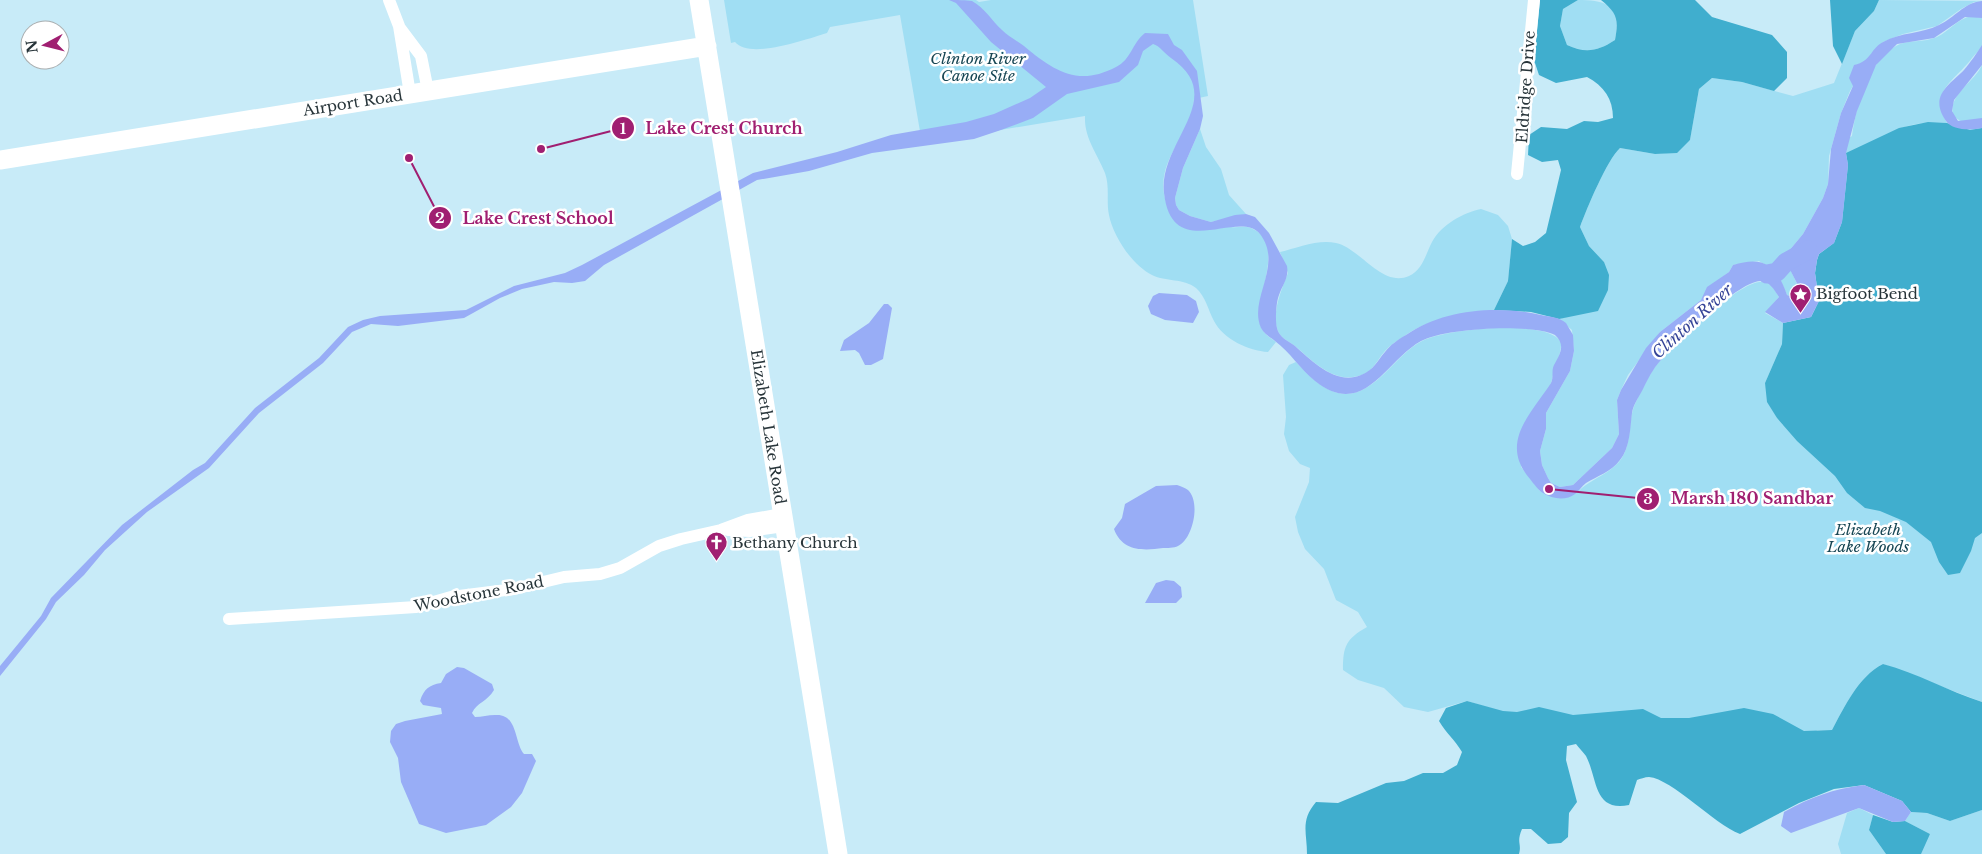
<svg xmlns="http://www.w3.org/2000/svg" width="1982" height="854" viewBox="0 0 1982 854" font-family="'Libre Baskerville',serif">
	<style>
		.green { fill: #a0def3 }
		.forest { fill: #40aece }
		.water { fill: #98adf6 }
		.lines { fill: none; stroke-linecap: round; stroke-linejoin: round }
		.river { stroke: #98adf6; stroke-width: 19 }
		.street { stroke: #fff; stroke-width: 12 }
		.secondary { stroke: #fff; stroke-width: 19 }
		.labels { text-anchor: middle; stroke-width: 5; stroke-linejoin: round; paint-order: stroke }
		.park-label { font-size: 15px; font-style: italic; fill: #174654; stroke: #fff }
		.street-label { font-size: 15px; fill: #28353a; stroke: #fff }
		.poi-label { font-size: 15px; fill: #28353a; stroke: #fff; text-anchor: start }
		.water-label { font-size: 16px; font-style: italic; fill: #344397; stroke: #fff }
		.leader { fill: none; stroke: #a01f71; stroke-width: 2 }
		.callout-dot { fill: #a01f71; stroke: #fff; stroke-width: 2 }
		.mark-label { font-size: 15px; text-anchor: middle; font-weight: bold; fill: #fff }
		.callout-label { font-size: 16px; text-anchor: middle; font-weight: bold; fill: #a01f71; stroke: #fff; stroke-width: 5; stroke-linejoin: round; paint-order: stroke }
	</style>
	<rect width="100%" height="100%" fill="#c8ebf8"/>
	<path class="green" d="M724,0H976L979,2L991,0H1193L1208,96L1194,99C1193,139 1145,164 1171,214C1190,218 1211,225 1231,227C1238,228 1246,225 1253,229C1289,245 1249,305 1262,329C1265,335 1271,338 1276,342L1268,352C1249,351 1223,339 1214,321C1208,310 1206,297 1196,288C1183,278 1166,282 1152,275C1132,265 1113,236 1109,215C1106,201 1110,187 1105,173C1097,153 1084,138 1085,116L922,143L900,15L830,27L827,33C807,39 750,60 735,42L731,43Z
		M1578,0C1609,0 1622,7 1615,40C1598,51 1586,54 1567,45L1560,26L1563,9Z
		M1879,0L1982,1L1974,2L1961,9L1937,26L1903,34L1883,42L1872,53L1850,91L1841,113L1829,156L1828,184L1823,198L1803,234L1788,252L1786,261L1802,294L1801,300L1787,295L1777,272L1759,261L1733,265L1729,272L1710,286L1701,300L1660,332L1628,375L1621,390L1617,400L1619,434L1612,448L1573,485L1560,487L1551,483L1548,478L1542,465L1540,451L1546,429V413L1570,371L1574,351L1572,330L1559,319L1575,314L1604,262L1589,246L1580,227C1587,208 1607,160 1620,148L1655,154L1677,152L1690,140L1699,89L1712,78L1742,82L1793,96L1834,83L1855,31L1874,11Z
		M1972,16L1982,18C1982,26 1982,38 1982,46C1980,50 1975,54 1972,58C1955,81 1928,91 1947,123C1928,122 1908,123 1891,133L1962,122L1953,116C1948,94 1974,83 1982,65V702L1883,664C1858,677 1845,706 1832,730H1817L1811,739L1564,730L1467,701L1428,712L1404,707L1384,688L1358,680L1343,670C1343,646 1346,639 1367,627L1358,612L1336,600L1324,569L1305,549L1298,532L1295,517L1309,482L1310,468L1300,464L1289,451L1284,434L1286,417L1283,375L1289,365L1296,362C1309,376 1325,393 1346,394C1376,394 1396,354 1422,341C1445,329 1547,318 1561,342C1562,354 1554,368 1552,380L1521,467L1540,491L1577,493C1590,478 1613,474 1623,456C1632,440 1628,420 1635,404C1641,392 1647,378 1655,367C1670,349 1741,277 1764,282C1772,283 1775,291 1779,297L1765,313L1783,323L1782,344L1765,383L1777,418L1783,425L1815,312L1844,141L1852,136C1856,107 1868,61 1896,46C1908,39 1924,43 1937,37C1950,31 1956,19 1972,16Z
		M1200,129L1206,147L1221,169L1229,195L1246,214L1211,222L1190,216L1179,210L1176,205L1175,198L1183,168Z
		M1481,209L1498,215L1508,226L1512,239L1508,281L1494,310C1462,315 1430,317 1403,337C1397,341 1390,345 1385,351C1376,361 1373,373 1358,376C1333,383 1313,361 1295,346C1289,341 1279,338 1277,328C1272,312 1282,288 1288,273L1280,252C1297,248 1318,239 1336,243C1360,248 1382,288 1409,276C1423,270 1426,253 1432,242C1442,224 1463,213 1481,209Z
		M1859,808L1873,815L1869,830L1886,854H1841L1838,844L1847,813Z
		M1982,810V854H1916L1930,834L1905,821L1911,812L1927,813L1950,821Z"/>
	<path class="forest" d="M1540,0H1578L1563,9L1560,26L1567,45C1586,54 1598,51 1615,40C1619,19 1617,13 1601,0H1695L1712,17L1772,35L1787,52V78L1774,91L1742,82L1712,78L1699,89L1690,140L1677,153L1655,154L1620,148C1607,160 1587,208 1580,227L1589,246L1604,262L1609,275L1608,290L1598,311L1559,319L1531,312L1494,310L1508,281L1512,239L1523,246L1535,242L1546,233L1561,170L1558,160L1542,162L1528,155L1529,135L1541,127L1567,129L1584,121L1598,122L1613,118C1613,99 1604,86 1587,77L1556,83L1539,75L1534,60Z
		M1830,0H1879L1874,11L1855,31L1842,64L1833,46Z
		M1928,122L1947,123L1970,130L1982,128V533L1975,538L1971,551L1960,573L1948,575L1939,562L1931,542L1906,522L1880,511L1865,508L1847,493L1835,476L1797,441L1777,418L1767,402L1765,383L1782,344L1783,323L1811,317L1819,301L1815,273L1817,260L1819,254L1834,243L1842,222L1848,165L1846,153L1899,128Z
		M1883,664C1917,673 1948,691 1982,702V810L1950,821L1927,813L1911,812L1902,801L1864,785L1834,789L1799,803L1740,834C1714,824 1672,779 1649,777C1645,777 1640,779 1637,780L1629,805C1593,812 1598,779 1586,756C1583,752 1579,748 1576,744L1567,746L1566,760L1577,802L1569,813L1568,837L1561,843L1548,844L1531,829H1522C1516,843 1522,843 1519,854H1307C1307,832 1300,821 1316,802L1338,803L1386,783L1404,781L1423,773H1443L1457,765L1462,752C1455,740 1446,733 1439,721L1446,708L1467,701L1503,711L1517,712L1539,707L1573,715L1643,709L1661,718H1689L1744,708L1773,714L1804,731L1832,730C1845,706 1858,677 1883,664Z
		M1873,815L1893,822L1905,821L1930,834L1921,854H1886L1869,830Z"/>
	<path class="water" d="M949,0C956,0 967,0 972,1C985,8 992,21 1002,30C1008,36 1017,41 1024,46C1054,71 1078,87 1116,67C1131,60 1132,43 1145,33L1168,34L1174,45L1182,50L1197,71L1203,116L1200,129L1183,168L1175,198L1176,205L1179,210L1190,216L1211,222L1235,215L1246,214L1255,217L1269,233L1287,266C1289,278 1283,284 1279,295C1276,302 1275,321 1277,328C1279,338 1289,341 1295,346C1312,361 1336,386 1361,375C1374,370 1377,361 1385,352C1390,345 1399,339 1406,335C1443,309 1498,305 1541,315C1550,317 1559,317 1566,323L1573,335L1574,351L1570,371L1546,413V429L1540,451L1542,465L1548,478L1551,483L1560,487L1573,485L1612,448L1619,434L1617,400L1621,390L1646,348L1660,332L1701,300L1707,287L1729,272L1733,265C1764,255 1777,266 1787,295L1801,300L1802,293L1786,262L1788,252L1803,234L1823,198L1828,184L1831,149L1841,113L1853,86L1849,78L1854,65C1872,61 1869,50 1883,42C1901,32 1921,34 1939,25C1955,18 1963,3 1982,1V18L1965,17L1934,38L1897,44L1876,65L1857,111L1846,153L1848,165L1842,222L1834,243L1819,254L1817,260L1815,273L1819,301L1811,317L1783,323L1765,312L1779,297C1774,290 1770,281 1760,281C1737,282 1668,349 1654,369C1649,376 1646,383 1643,389C1639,397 1633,405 1632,413C1630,429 1630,448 1620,460C1611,472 1597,476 1586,483C1582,486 1579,491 1575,494C1566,501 1552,499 1543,493C1538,490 1534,484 1530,479C1499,443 1530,415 1551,383C1554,377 1551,371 1554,365C1560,354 1566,345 1555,335C1531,323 1445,328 1421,341C1385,361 1364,420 1315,381C1300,369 1290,352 1275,341C1270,337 1264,334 1261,328C1248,299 1284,265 1260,234C1239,208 1172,264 1164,193C1158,142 1230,98 1171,58C1164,53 1160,46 1153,44L1143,51L1138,65L1119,82L1067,94L1033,118L1001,130L974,139L872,153L809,171L757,180L604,265L585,281L572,283L554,282L522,289L500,298L464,318L398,326L371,324L352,332L323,363L259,413L209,468L147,512L105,550L84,575L56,602L46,619L0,676V666L41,616L51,598L122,525L193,470L205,463L255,408L319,358L348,327L363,320L380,316L466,310L514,286L565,273L582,265L753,173L837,152L891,135L966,122L994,114L1030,98L1046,87L991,42L956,3Z
		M1982,45V65L1954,100L1952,111L1958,121L1982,118V128C1971,130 1953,131 1946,121C1929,96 1948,86 1964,70C1970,63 1977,53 1982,45Z
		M1159,293L1187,295L1196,301L1199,312L1193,323L1165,320L1151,314L1148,306L1153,296Z
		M884,304H888L892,308L883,359L871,365H865L859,353L855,350L840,351L844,340L869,323Z
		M1177,485C1181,486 1185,488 1188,490C1201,502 1193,539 1178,546C1174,548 1167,548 1163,548C1142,551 1122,551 1114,529L1122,518L1125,504L1156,486Z
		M1166,580L1174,581L1181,587L1182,597L1176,603H1145L1156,583Z
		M457,667L464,668L492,684L494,690C487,702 477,702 472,713L475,717C482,717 488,715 495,715C518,713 514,742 524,754H532L536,761L522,793L511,807L486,825L446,833L419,824L401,782L398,758L390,742L391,731L396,724L405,721L442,714L441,708L423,705L420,701C424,689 429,685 441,683L446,674Z
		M1864,785L1902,801L1911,812L1905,821L1893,822L1859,808L1791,833L1781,826L1784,812C1811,797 1833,789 1864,785Z"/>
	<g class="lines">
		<path class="river" d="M1767,274L1777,272L1786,262L1808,250"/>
		<path class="street" d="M389,0L399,26L410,94
			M400,28L421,56L428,91
			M1517,174L1534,0
			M728,530L750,531L784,526
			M229,619L416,607L451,597L514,589L564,577L600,574L620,568L659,546L681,539L721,530L748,520L782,514"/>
		<path class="secondary" d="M699,0L838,854
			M0,160L707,46"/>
	</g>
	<defs>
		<symbol id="sight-pin" viewBox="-11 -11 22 30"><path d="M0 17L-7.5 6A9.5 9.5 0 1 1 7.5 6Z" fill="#a01f71" stroke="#fff"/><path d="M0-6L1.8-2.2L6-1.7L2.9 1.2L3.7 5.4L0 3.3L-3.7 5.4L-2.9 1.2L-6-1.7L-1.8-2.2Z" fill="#fff"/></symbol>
		<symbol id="church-pin" viewBox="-11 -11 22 30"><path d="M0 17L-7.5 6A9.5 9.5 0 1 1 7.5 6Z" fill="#a01f71" stroke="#fff"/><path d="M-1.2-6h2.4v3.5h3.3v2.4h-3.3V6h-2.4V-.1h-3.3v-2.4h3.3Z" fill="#fff"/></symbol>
	</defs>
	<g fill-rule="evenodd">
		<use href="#sight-pin" x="1788" y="282" width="25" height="34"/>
		<use href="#church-pin" x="704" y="530" width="25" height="34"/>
	</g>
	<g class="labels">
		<g class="park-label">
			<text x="978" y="64">Clinton River<tspan x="978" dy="17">Canoe Site</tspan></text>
			<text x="1868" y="535">Elizabeth<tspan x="1868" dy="17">Lake Woods</tspan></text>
		</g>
		<g class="street-label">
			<text transform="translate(1526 87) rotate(-86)" y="5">Eldridge Drive</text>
			<text transform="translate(353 103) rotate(-9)" y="5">Airport Road</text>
			<text transform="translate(768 427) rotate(81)" y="5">Elizabeth Lake Road</text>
			<text transform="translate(479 594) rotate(-11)" y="5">Woodstone Road</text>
		</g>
		<g class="poi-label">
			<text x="1816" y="299">Bigfoot Bend</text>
			<text x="732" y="548">Bethany Church</text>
		</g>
		<g class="water-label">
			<text transform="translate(1692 321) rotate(-42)" y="6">Clinton River</text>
		</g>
	</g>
	<path class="leader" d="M541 149L623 128M409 158L440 218M1549 489L1648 499"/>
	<g class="callout-dot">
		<circle cx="541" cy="149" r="5"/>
		<circle cx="409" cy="158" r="5"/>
		<circle cx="1549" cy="489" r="5"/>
		<circle cx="623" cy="128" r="12"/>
		<circle cx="440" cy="218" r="12"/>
		<circle cx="1648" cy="499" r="12"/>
	</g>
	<g class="mark-label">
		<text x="623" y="134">1</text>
		<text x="440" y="223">2</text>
		<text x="1648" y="504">3</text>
	</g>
	<g class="callout-label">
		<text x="724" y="134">Lake Crest Church</text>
		<text x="538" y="224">Lake Crest School</text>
		<text x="1752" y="504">Marsh 180 Sandbar</text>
	</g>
	<g transform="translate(45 45) rotate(263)"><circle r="24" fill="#ffffff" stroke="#a9aeb0"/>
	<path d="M0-4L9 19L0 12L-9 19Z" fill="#a01f71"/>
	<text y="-8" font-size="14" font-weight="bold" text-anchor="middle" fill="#28353a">N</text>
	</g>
</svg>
